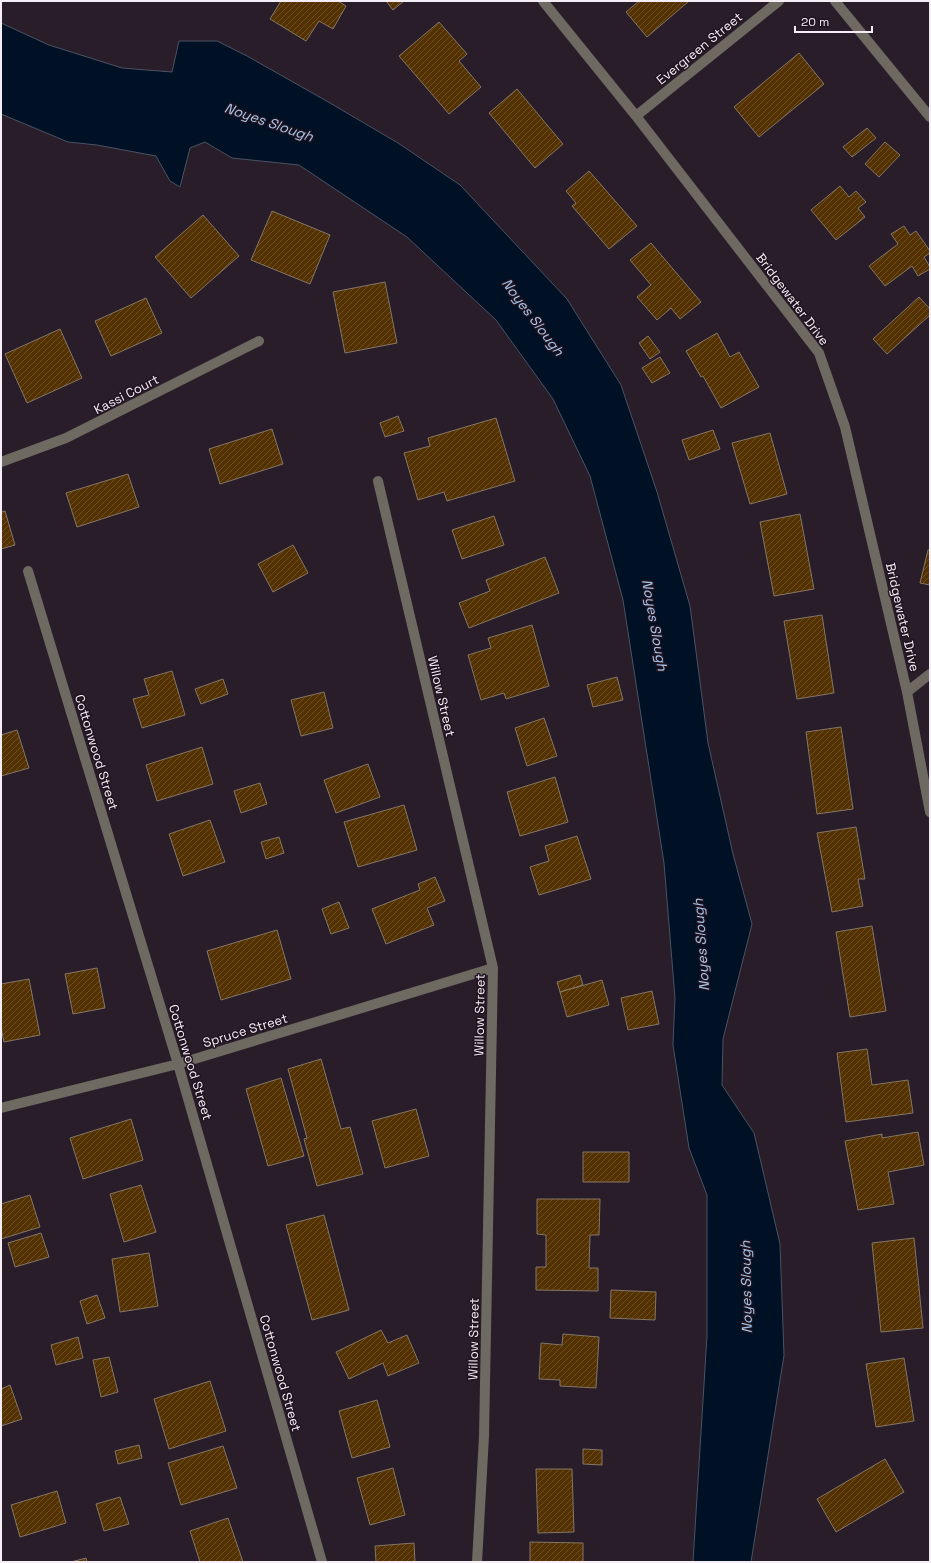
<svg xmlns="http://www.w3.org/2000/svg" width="931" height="1563" viewBox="0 0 931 1563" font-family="'Space Grotesk',sans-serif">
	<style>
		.water { fill: #001025; stroke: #4a5364 }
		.building { fill: url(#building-hatch); stroke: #847666 }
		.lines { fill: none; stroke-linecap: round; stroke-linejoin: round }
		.street { stroke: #6e6961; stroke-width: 10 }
		.labels { text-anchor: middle; stroke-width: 3; stroke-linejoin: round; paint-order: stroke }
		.street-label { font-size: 13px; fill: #f6eef6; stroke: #201420 }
		.water-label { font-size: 14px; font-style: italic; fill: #a6c6ec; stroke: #201420 }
	</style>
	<defs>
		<pattern id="building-hatch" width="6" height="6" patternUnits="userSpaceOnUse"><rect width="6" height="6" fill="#533100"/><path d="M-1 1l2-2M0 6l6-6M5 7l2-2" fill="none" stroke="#6c4f26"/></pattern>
	</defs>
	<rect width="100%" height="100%" fill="#291d2a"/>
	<path class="water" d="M1,23L49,45L122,68L172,72L179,41H217L247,56L330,103L398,143L460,185L567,299L621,385L657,492L690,606L708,743L733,854L752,924L723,1039L722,1085L754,1133L780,1244L784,1355L751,1562H693L707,1336V1195L689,1148L673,1045L675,998L664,863L623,600L590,476L553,399L496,320L407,237L299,165L232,158L205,142L190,148L180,187L170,181L156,156L97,145L68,142L1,114Z"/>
	<path class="building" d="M281,1H338L346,6L333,29L319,21L306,41L270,19Z
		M386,1H404L393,10Z
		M639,1H689L647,37L626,12Z
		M439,22L467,54L459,61L481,87L449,114L399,56Z
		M799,53L824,84L759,137L734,107Z
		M517,89L563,144L535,168L489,113Z
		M867,128L876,138L852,157L843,147Z
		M885,142L900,155L879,177L865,164Z
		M589,171L637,226L609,249L572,206L576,203L566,191Z
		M840,186L849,197L856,191L866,202L858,208L865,217L836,240L811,210Z
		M272,211L330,235L310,284L251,260Z
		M203,215L239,256L191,298L155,257Z
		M904,226L910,235L916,231L930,251V253L924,257L930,267V269L918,276L912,266L885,286L869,266L898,244L891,234Z
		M651,243L701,302L680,319L671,308L657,320L637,297L651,285L630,260Z
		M385,282L397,343L345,353L333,292Z
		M919,297L930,309V315L887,354L873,339Z
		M146,298L162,333L111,356L95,321Z
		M60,329L82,378L27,403L5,354Z
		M717,333L730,357L739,352L759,387L721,408L703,376L701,377L686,351Z
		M648,336L660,352L650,359L639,343Z
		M660,357L670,373L652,383L642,368Z
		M398,416L404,431L385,437L380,423Z
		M496,418L515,481L447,501L444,492L418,500L404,453L430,446L428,438Z
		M272,429L283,464L220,484L209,449Z
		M713,430L720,449L689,460L682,440Z
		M770,433L787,494L750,504L732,443Z
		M128,474L139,507L77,527L66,493Z
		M5,511L15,545L1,549V512Z
		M800,514L814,589L774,596L760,522Z
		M494,516L504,545L462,559L452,530Z
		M293,545L308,573L273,592L258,564Z
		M928,550H930V585L920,583Z
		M545,557L559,593L469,628L459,603L490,591L486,580Z
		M822,615L834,693L797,699L784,621Z
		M532,625L549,686L506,699L504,693L481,700L468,655L491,648L488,638Z
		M172,671L185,715L142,728L133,699L149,695L144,679Z
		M617,677L623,700L593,707L587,685Z
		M223,679L228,694L201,704L195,689Z
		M324,692L333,728L301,736L291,700Z
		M544,718L557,756L527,766L515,728Z
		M841,727L853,809L817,814L806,732Z
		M17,730L29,768L1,776V735Z
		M202,747L213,784L157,801L146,765Z
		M368,764L380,797L336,813L324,780Z
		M555,777L568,822L520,836L507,792Z
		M260,783L267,804L241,813L234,791Z
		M404,805L417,850L358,867L344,822Z
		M210,820L225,862L183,876L169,834Z
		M856,827L865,879H858L863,906L832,912L817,833Z
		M577,836L591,879L539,895L530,867L549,861L545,846Z
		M279,837L284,853L266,859L261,842Z
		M435,877L445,901L427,908L434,925L386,944L372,909L420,890L418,884Z
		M339,902L349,928L331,934L322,909Z
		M872,926L886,1011L850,1017L836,932Z
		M277,930L291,979L221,1000L207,951Z
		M97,968L105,1008L73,1014L65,974Z
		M580,975L583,985L560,992L557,982Z
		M29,979L40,1035L4,1042L1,1027V984Z
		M602,980L609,1005L567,1017L560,992Z
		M652,991L659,1024L628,1030L621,998Z
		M867,1049L872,1085L908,1080L913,1113L846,1122L837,1053Z
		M321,1059L341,1129L350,1127L363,1174L317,1186L304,1139L307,1138L288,1069Z
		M281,1078L304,1156L268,1166L246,1089Z
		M416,1109L429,1156L385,1168L372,1121Z
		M131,1119L143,1160L83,1179L70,1138Z
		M918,1132L924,1165L888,1172L894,1204L858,1210L845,1141L882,1134V1138Z
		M583,1152H629V1182H583Z
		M141,1185L156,1232L124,1242L110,1194Z
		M30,1195L40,1227L1,1239V1204Z
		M537,1199H600L599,1235H590L589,1268H598V1291L536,1290V1267H546V1235L537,1234Z
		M324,1215L349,1310L312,1320L286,1225Z
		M41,1233L49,1257L15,1267L8,1243Z
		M914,1238L923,1328L881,1332L872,1243Z
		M149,1253L158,1306L120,1312L112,1259Z
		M611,1290L656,1292L655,1320L610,1318Z
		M97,1295L105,1318L87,1324L80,1301Z
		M381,1330L388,1343L407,1335L419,1363L388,1376L383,1363L349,1379L336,1352Z
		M563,1334L599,1337L596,1388L560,1386V1380L539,1379L541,1343L562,1345Z
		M78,1337L83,1358L56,1365L51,1345Z
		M109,1357L118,1392L101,1397L93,1360Z
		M904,1358L914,1421L876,1427L866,1364Z
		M210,1381L226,1431L169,1449L154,1399Z
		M10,1385L22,1419L1,1426V1389Z
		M377,1400L390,1447L352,1458L339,1411Z
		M139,1445L142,1458L118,1464L115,1451Z
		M223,1446L237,1488L181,1505L168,1463Z
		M583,1449L602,1450V1465L583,1464Z
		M885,1459L904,1492L836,1532L817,1499Z
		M393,1468L405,1515L370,1525L357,1478Z
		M536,1469H572L574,1532L538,1533Z
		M57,1491L66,1523L20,1537L11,1505Z
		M120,1497L129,1524L104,1531L96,1504Z
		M228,1518L243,1562H200L190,1531Z
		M530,1542L583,1543V1562H530Z
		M414,1543L415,1562H376L375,1546Z
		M86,1558L87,1562H71Z"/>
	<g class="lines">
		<path class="street" d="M543,1L636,116L819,353L845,427L907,692L930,812
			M835,1L930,117
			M636,116L779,1
			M1,462L66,438L259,341
			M378,481L493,968L484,1436L477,1562
			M28,571L178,1064L322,1562
			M907,692L930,674
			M1,1108L178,1064L493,968"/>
	</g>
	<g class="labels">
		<g class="street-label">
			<text transform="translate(699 48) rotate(-39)" y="5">Evergreen Street</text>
			<text transform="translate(793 299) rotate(53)" y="5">Bridgewater Drive</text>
			<text transform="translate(126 394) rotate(-27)" y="5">Kassi Court</text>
			<text transform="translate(903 617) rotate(77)" y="5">Bridgewater Drive</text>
			<text transform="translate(442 696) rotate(77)" y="5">Willow Street</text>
			<text transform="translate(97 752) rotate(73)" y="5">Cottonwood Street</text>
			<text transform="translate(479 1015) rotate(-89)" y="5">Willow Street</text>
			<text transform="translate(245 1030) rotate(-17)" y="5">Spruce Street</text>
			<text transform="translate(191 1062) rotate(73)" y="5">Cottonwood Street</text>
			<text transform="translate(473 1339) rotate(-89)" y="5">Willow Street</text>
			<text transform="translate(281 1373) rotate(74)" y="5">Cottonwood Street</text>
		</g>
		<g class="water-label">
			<text transform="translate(269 122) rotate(19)" y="5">Noyes Slough</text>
			<text transform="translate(533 317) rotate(53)" y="5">Noyes Slough</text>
			<text transform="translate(655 625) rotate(80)" y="5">Noyes Slough</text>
			<text transform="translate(701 945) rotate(-94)" y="5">Noyes Slough</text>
			<text transform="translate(746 1287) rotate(-91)" y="5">Noyes Slough</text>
		</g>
	</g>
	<rect width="931" height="1563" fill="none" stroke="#f6eef6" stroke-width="4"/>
	<path d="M795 26v6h77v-6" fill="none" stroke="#f6eef6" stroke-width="2"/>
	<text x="801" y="26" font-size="12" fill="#f6eef6" stroke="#201420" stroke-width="3" paint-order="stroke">20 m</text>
</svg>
